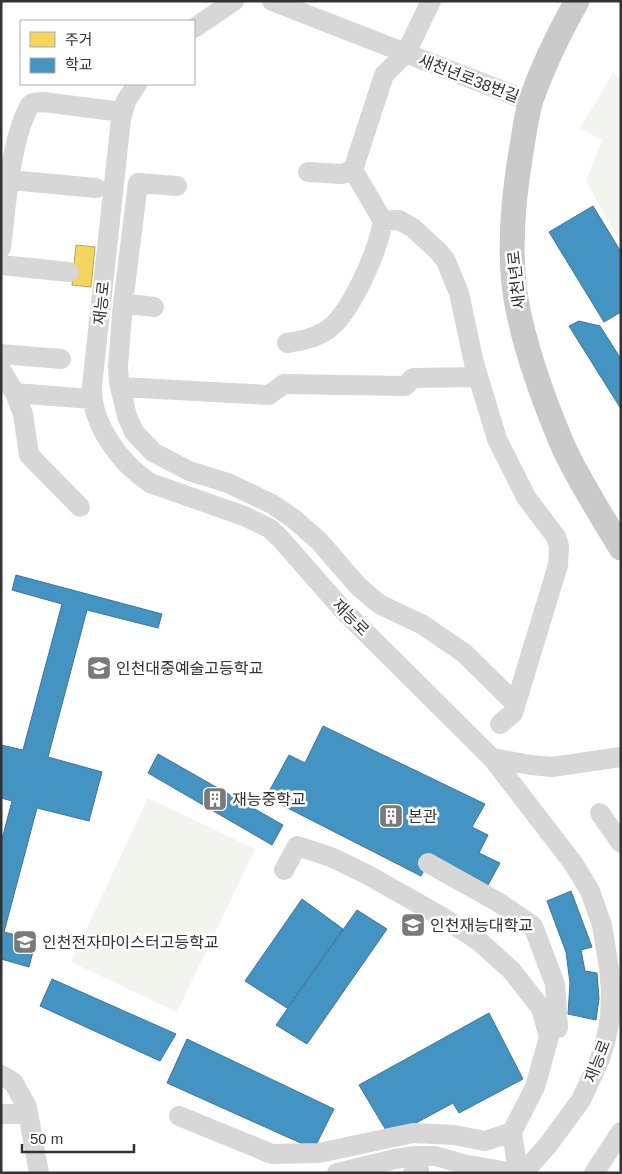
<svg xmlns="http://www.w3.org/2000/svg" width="622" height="1174" viewBox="0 0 622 1174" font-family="Helvetica,'Noto Sans KR',sans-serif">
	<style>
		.green { fill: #f1f5ed }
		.homes { fill: #f6d55c; stroke: #bca450 }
		.schools { fill: #4393c3; stroke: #3e7698 }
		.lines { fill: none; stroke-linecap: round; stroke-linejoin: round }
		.minor { stroke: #d7d7d7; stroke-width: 20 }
		.major { stroke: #cacaca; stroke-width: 25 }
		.labels { text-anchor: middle; stroke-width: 5; stroke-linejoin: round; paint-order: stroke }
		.street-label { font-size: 16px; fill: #333; stroke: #fff }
		.poi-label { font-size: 16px; fill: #333; stroke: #fff; text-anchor: start }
	</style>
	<rect width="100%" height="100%" fill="#fff"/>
	<path class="green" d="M613,73L621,80V244L586,181L602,140L580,128Z
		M148,798L255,849L177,1012L71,962Z"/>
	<path class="homes" d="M76,245L95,247L91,287L72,285Z"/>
	<path class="schools" d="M593,206L621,252V312L604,322L549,232Z
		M579,321L600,326L621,359V409L569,326Z
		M16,575L162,614L158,628L87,610L48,757L102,772L89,821L37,808L4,932L36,940L29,967L1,959V843L12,801L1,798V745L23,750L62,604L12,590Z
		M323,726L485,804L472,827L488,835L479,853L500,863L488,885L428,863L421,876L266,797L289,755L305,763Z
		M158,754L283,825L272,845L148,773Z
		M571,891L592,947L581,950L585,971L597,973L599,999L596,1020L568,1014L570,983L566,952L547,901Z
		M302,899L343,929L287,1008L245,981Z
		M357,910L387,929L307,1044L276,1025Z
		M52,979L176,1034L160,1061L40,1006Z
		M489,1013L523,1079L459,1113L453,1103L390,1137L359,1085Z
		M187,1039L334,1109L314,1149L167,1083Z"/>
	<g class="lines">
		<path class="minor" d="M272,1L531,102
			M194,28L234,1
			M137,84L126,101L121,119L92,386C91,424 119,462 150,483L244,516L269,528L279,537L344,611L492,758L573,863L590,891L602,925L609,968L611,992L610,1017L606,1039L600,1059L581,1100L548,1145L523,1173
			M308,172L342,174L353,170
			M10,180L96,188
			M177,186L138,183L123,303L118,366L119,383L127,416L134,432L153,452L189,471L228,483L272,504L294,519L319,541L358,586L379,604L423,625L464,653L516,704
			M383,221L399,220L413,228L438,251L446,261L459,293L474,363L497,439L526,497L556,537L559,546L558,565L513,713L500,724
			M1,248C6,208 10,140 30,105L33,103L43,102L122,112
			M1,265L69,272
			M123,303L154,307
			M287,343C300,341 312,339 324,332C350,318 378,250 383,221L353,170L384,75L406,53L431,1
			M1,354L61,359
			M1,370L15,393L23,414L29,455L80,507
			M120,387L269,395L284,384L405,386L413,378L478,377
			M15,393L91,399
			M492,758L531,765L552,767L621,757
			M600,813L621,843
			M428,863L498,902L533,926L555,984L558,1028L547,1030
			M284,870L297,846L331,857L368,875L444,918L480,942L511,970L541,1008L549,1037L535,1087L512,1132L518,1173
			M1,1075L13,1082L27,1107L39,1173
			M1,1114H28
			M179,1116L272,1154L319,1153L413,1133L454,1135L485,1141L512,1132
			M337,1173L395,1159L417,1156H435L463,1164L513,1173
			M413,1173L419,1171L417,1156
			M594,1173L621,1132"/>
		<path class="major" d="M577,1C559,33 543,66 531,100C526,117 524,135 521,152C513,200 508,251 516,299C525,350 543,399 563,446C579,481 601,515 621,548"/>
	</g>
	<defs>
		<symbol id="school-square" viewBox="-11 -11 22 22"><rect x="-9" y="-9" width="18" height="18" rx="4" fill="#7a7a7a" stroke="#fff"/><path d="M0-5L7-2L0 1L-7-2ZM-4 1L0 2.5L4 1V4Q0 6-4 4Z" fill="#fff"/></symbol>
		<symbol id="building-square" viewBox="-11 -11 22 22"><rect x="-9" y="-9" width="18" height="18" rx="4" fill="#7a7a7a" stroke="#fff"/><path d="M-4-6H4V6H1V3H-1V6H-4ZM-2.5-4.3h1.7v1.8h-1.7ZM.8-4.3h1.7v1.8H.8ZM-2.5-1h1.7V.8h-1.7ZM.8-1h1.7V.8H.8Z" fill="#fff"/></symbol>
		<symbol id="university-square" viewBox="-11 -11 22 22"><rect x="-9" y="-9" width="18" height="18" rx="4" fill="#7a7a7a" stroke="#fff"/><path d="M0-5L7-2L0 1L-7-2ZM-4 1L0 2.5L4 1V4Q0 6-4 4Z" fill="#fff"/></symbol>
	</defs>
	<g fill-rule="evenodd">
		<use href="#school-square" x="85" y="654" width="28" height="28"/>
		<use href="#building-square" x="201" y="785" width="28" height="28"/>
		<use href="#building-square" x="377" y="802" width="28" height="28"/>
		<use href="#university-square" x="399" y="911" width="28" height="28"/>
		<use href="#school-square" x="11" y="928" width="28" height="28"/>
	</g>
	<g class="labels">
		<g class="street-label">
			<text transform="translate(469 78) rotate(21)" y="6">새천년로38번길</text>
			<text transform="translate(516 280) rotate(-96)" y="6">새천년로</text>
			<text transform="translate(101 303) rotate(-84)" y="6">재능로</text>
			<text transform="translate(351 617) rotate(45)" y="6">재능로</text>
			<text transform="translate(597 1061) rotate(-69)" y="6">재능로</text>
		</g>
		<g class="poi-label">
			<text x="116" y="674">인천대중예술고등학교</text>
			<text x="232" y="805">재능중학교</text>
			<text x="408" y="822">본관</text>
			<text x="430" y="931">인천재능대학교</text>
			<text x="42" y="948">인천전자마이스터고등학교</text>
		</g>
	</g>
	<rect width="622" height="1174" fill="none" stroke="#333333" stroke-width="5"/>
	<rect x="20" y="20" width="175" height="65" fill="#ffffff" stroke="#adadad"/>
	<rect x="30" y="32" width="25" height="15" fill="#f6d55c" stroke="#adadad"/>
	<text x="65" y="45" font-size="15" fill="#333333">주거</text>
	<rect x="30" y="58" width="25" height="15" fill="#4393c3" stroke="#adadad"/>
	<text x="65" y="70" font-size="15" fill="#333333">학교</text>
	<path d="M22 1144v8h112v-8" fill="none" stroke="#333333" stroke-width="2.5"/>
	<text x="30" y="1144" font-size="15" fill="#333333" stroke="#ffffff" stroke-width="4" paint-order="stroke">50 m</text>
</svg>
